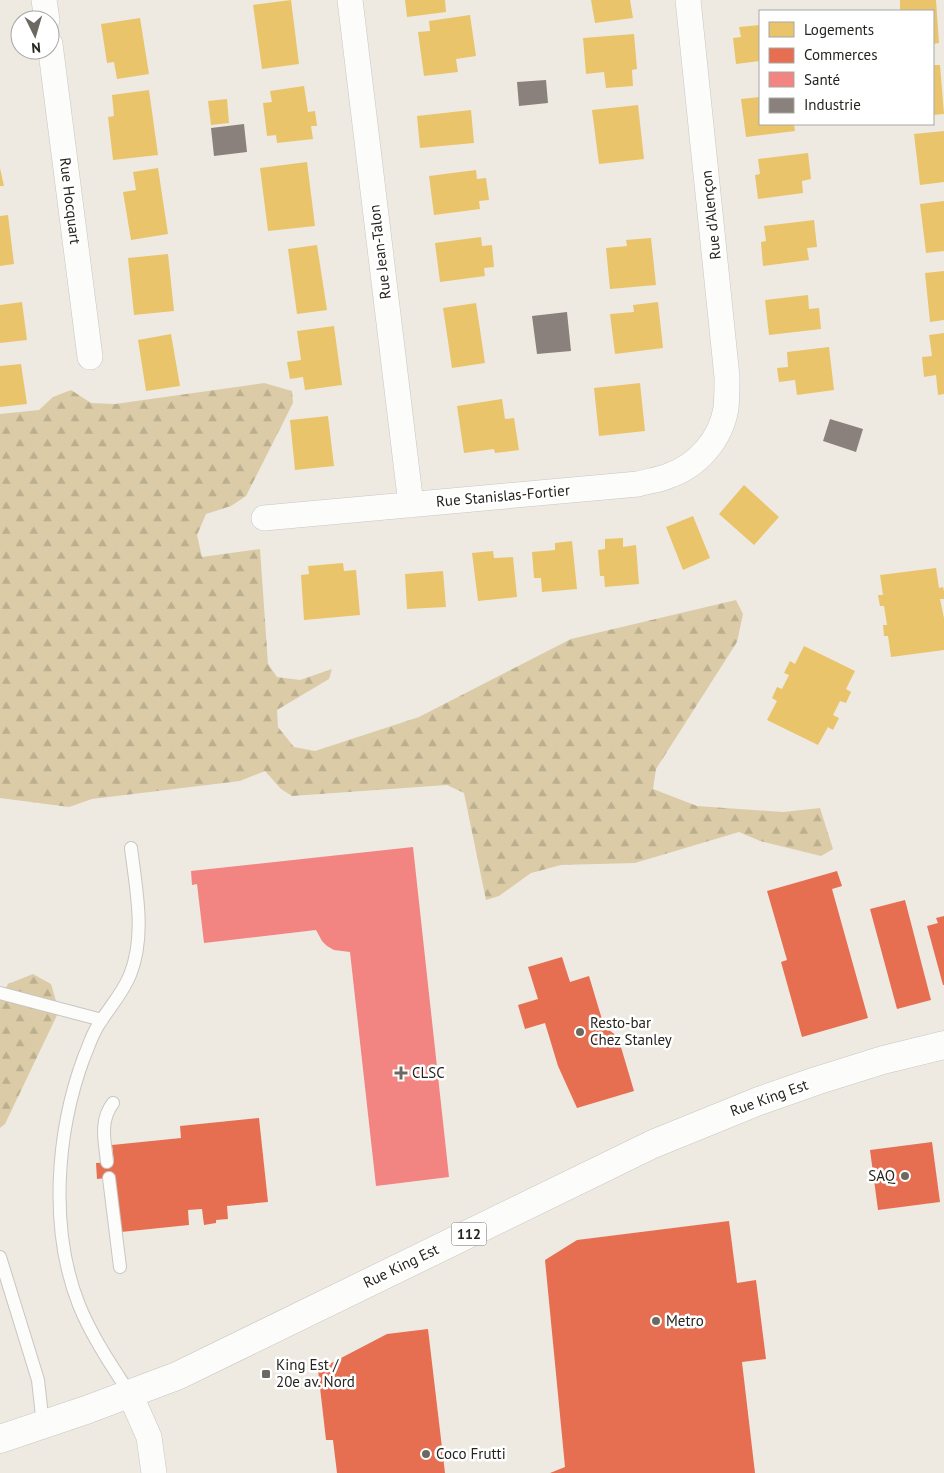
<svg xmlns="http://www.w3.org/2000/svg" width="944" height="1473" viewBox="0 0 944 1473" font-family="'PT Sans',sans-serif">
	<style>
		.forest { fill: url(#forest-firs) }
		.homes { fill: #e9c46a }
		.shops { fill: #e76f51 }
		.health { fill: #f28482 }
		.industry { fill: #8a817c }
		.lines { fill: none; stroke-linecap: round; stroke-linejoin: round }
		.lane-casing { stroke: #c9c6c0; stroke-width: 14 }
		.street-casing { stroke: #c9c6c0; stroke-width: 26 }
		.primary-casing { stroke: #c9c6c0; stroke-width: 29 }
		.lane { stroke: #fcfcfb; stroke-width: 12 }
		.street { stroke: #fcfcfb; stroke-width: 25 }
		.primary { stroke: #fcfcfb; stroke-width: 28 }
		.poi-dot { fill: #6c6963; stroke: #fff; stroke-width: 2 }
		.labels { text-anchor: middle; stroke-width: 5; stroke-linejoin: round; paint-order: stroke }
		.shield { fill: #fff; stroke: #676662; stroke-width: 1 }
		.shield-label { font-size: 14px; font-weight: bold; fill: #26241f }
		.street-label { font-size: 15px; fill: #26241f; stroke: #fff }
		.poi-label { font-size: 15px; fill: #26241f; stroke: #fff; text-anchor: start }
	</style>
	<defs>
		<pattern id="forest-firs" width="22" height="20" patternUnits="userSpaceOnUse" patternTransform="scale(1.25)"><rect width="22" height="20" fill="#dbcca7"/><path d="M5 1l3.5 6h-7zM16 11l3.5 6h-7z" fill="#bcaf8f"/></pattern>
	</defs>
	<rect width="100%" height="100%" fill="#eeeae2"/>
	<path class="forest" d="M264,383L292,391L293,403L246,496L231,506L206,514L197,535L202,557L260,549L268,664L277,677L300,680L332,669L329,679L277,710L278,727L294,747L315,751L419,717L571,639L736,600L743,614L737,642L656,769L653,789L697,806L783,812L820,808L833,849L821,856L760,841L739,832L635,863L561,865L531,873L499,896L486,900L464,793L447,785L292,796L281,789L265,771L240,781L92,799L69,807L0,798V414L39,410L53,397L71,390L91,403L115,404Z
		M33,974L51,984L59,1011L5,1124L0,1128V998L8,984Z"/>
	<path class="homes" d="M291,0L299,64L262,69L253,5Z
		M405,0H445L446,12L407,17Z
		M591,0H630L633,18L595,23Z
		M900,0H936L939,43L933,44V11H900Z
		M470,15L476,56L456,59L458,72L424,76L418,32L430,31L429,21Z
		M140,18L149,74L117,79L114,62L107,63L101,24Z
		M760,25V61L736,64L733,38L741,37L739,27Z
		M634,34L637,69L632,70L633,86L606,88L604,72L586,74L583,38Z
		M933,65H940L944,114L933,115Z
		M304,86L308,112L315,111L317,126H311L313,139L277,143L276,135L267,136L263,103L272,102L270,91Z
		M149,90L158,155L113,160L108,117L114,116L112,95Z
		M760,97V124H794L795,131L746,137L741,99Z
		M227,99L229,123L211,125L208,101Z
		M638,105L644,159L599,164L592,110Z
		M471,110L474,143L420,148L417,116Z
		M944,131V182L920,185L914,134Z
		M808,153L811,179L802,181L803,193L758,199L755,175L760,174L758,159Z
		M307,162L315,226L268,231L260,168Z
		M0,168L4,186H0Z
		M158,168L168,234L131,240L123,192L136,190L133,172Z
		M476,170L477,179L486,178L489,200L479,201L480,209L434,215L429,176Z
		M944,201V251L926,253L920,204Z
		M8,215L14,264L0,266V216Z
		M814,220L817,247L807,248L809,260L763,266L761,242L766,241L764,226Z
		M481,237L482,246L492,245L494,267L484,268L485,276L440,282L435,243Z
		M651,238L656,285L610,289L606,248L627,246L626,240Z
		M317,245L327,310L297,314L288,249Z
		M168,254L174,311L134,315L128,258Z
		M944,271V320L930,322L925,273Z
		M808,295L809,309L819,308L821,329L769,335L765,300Z
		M22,302L27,340L0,343V305Z
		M658,302L663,348L615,354L610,314L634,312L633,305Z
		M476,303L485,363L452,368L443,308Z
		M334,326L342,385L305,390L303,377L290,379L287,362L301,360L297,331Z
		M944,333V394L938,395L936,375L924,377L922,357L932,356L929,335Z
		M171,334L180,386L146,391L138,340Z
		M829,347L834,390L797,395L795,380L779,382L777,368L788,367L787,352Z
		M21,364L27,404L0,407V366Z
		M640,383L645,431L599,436L594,388Z
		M502,399L505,419L514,418L519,450L495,453L494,449L464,453L457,406Z
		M328,416L334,466L295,470L290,420Z
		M744,485L779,517L754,545L719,514Z
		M693,516L710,558L683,570L666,527Z
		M623,538V547L636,545L639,584L605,587L604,576H600L598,550L605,549V539Z
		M572,541L577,589L542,592L541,578H534L532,552L555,550V543Z
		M493,551L494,558L513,557L517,597L478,601L472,553Z
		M343,563L344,571L356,570L360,615L304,620L301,575L309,574L308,566Z
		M936,568L939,588L943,587L944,591V599H940L944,618V650L891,657L888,636H884L883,625H887L884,606H880L878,595H883L880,575Z
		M443,571L446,607L407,609L405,574Z
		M804,646L855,671L846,689L851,692L846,703L840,701L833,715L839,718L833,730L828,727L818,745L767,720L777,701L772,698L777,687L782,689L789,675L784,673L790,661L795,664Z"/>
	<path class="shops" d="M837,871L842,886L832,889L868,1018L802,1037L781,962L787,960L767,891Z
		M905,900L931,1000L897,1009L870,909Z
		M944,916V985H943L927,926L938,923L936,918Z
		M562,957L570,982L589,976L604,1026L618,1037L634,1091L577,1108L558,1066L545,1023L525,1029L518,1005L538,999L528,967Z
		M259,1118L268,1202L227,1206L228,1219L216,1220V1223L204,1225L202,1209L188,1210L189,1225L121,1232L115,1177L97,1179L96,1163L114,1162L112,1145L181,1138L180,1126Z
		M932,1142L940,1202L878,1210L870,1150Z
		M729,1221L737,1283L756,1280L766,1359L742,1362L755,1473H550L565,1467L545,1260L577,1240Z
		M428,1329L445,1473H337L333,1440H326L318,1370L387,1334Z"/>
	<path class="health" d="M413,847L449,1177L376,1186L350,952L334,950L327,946L322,941L316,930L204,943L197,884L192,885L191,871Z"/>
	<path class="industry" d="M546,80L548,103L519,106L517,82Z
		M244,124L247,152L214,156L211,128Z
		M567,312L571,351L537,354L532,316Z
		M830,419L863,429L856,452L823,441Z"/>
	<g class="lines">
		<defs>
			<path id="lane" d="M0,993L102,1020
				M107,1162C105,1142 99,1121 113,1103
				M109,1178L120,1267
				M0,1257L38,1380L43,1425
				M130,1394C112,1366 92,1337 79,1305C49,1229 56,1133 84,1057C88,1048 91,1038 96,1029C106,1011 122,995 130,975C146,935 136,889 131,848"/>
			<path id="street" d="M44,0L47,20
				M350,0L411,505
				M50,44L90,357
				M264,518L638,484C648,481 659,480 668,476C698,466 721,439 726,408C727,398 727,387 727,377L688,0
				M130,1394L149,1437L154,1473"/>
			<path id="primary" d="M0,1439L86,1410L177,1376L653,1144L759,1101L816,1081L883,1060L944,1045"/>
		</defs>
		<use href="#lane" class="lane-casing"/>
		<use href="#street" class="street-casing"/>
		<use href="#primary" class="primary-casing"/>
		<use href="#lane" class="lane"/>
		<use href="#street" class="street"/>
		<use href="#primary" class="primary"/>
	</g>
	<g class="poi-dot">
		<circle cx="580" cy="1032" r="5"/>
		<path d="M398.5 1065.5h5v5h5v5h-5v5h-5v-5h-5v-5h5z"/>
		<circle cx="905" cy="1176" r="5"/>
		<circle cx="656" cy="1321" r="5"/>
		<rect x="261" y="1369" width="10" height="10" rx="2.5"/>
		<circle cx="426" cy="1454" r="5"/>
	</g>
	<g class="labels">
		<rect class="shield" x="451.5" y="1222.5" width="35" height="23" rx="4"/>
		<g class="shield-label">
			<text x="469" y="1239">112</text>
		</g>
		<g class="street-label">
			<text transform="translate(70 201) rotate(83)" y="5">Rue Hocquart</text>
			<text transform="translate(711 215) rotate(-96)" y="5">Rue d'Alençon</text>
			<text transform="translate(380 252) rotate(-97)" y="5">Rue Jean-Talon</text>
			<text transform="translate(503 496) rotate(-5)" y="5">Rue Stanislas-Fortier</text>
			<text transform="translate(769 1098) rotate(-20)" y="5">Rue King Est</text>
			<text transform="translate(401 1266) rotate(-26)" y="5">Rue King Est</text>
		</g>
		<g class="poi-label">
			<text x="590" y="1028">Resto-bar<tspan x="590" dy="17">Chez Stanley</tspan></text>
			<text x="412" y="1078">CLSC</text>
			<text x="895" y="1181" text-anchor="end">SAQ</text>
			<text x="666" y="1326">Metro</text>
			<text x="276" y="1370">King Est /<tspan x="276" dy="17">20e av. Nord</tspan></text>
			<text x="436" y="1459">Coco Frutti</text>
		</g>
	</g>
	<rect x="759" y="10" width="175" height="115" fill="#ffffff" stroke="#a8a7a5"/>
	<rect x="769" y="22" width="25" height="15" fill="#e9c46a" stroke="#a8a7a5"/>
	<text x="804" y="35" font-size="15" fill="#26241f">Logements</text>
	<rect x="769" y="48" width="25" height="15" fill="#e76f51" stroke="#a8a7a5"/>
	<text x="804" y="60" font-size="15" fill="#26241f">Commerces</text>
	<rect x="769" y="72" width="25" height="15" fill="#f28482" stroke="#a8a7a5"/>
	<text x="804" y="85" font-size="15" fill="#26241f">Santé</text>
	<rect x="769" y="98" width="25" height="15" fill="#8a817c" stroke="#a8a7a5"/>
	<text x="804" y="110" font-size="15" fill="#26241f">Industrie</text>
	<g transform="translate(35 35) rotate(175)"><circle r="24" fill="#ffffff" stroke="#a8a7a5"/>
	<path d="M0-4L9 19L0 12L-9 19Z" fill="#6c6963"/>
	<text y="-8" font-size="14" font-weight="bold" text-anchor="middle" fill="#26241f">N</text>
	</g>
</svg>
